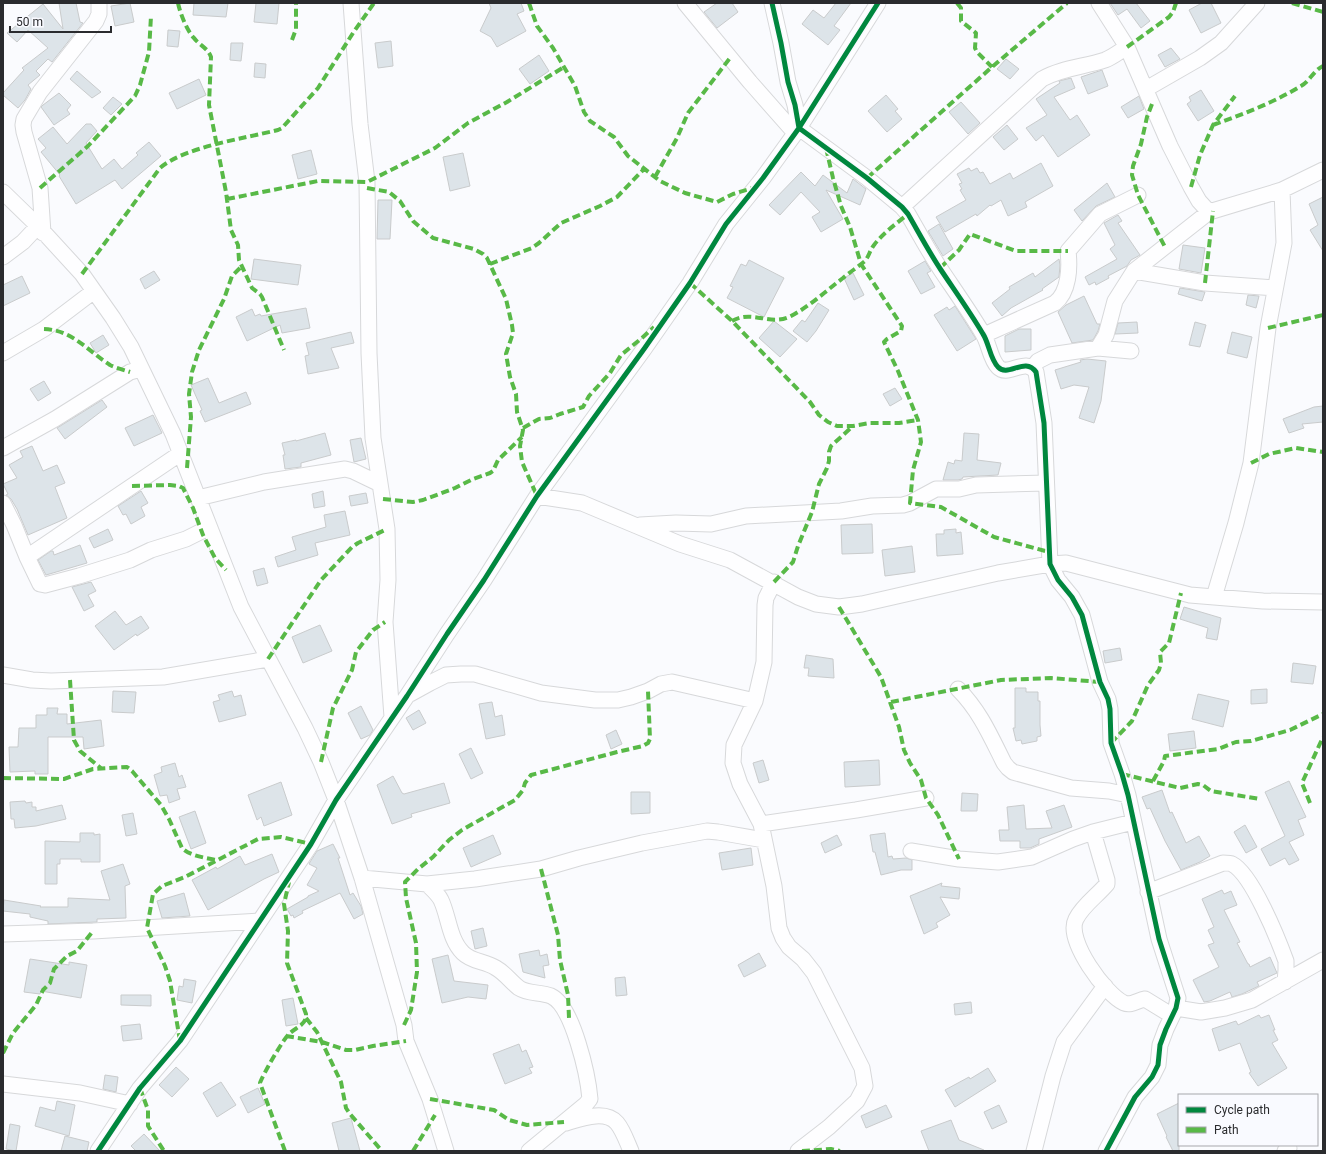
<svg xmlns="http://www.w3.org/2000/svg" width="1326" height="1154" viewBox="0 0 1326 1154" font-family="Roboto,sans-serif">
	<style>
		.building { fill: #dde4e9; stroke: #c9cbcc }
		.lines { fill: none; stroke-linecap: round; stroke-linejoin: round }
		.street-casing { stroke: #d7d8da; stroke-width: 17 }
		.street { stroke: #fefeff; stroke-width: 15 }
		.quiet { stroke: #58b947; stroke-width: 4; stroke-dasharray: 8 4; stroke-linecap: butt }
		.cycleway-casing { stroke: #f9faff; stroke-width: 8 }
		.cycleway { stroke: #00873e; stroke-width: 5 }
	</style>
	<rect width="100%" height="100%" fill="#fafbfe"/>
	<path class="building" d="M59,3H76L80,22L83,23L52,62L48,59L36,71L40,75L28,85L31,89L25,100L18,108L3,95V93L24,70L22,68L48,48L28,30L17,42L7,33L43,4L63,29Z
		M130,3L134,22L115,26L111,6Z
		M194,3H228L226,17L193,15Z
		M256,3H279L277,24L254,22Z
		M489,3H521L524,11L517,14L526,31L497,47L491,37L480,31L491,8Z
		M717,3H732L738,12L717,28L704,12Z
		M836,3H851L834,26L840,30L828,45L802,24L813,10L824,18Z
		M1110,3H1136L1150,21L1141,28L1127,9L1118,15Z
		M1202,3H1211L1221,23L1201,33L1189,10Z
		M168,30L180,31L178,47L167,46Z
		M391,41L393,66L378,68L375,43Z
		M231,43H243L241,61L230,60Z
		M1171,48L1180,59L1165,67L1158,55Z
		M539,55L549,71L530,84L519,69Z
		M1006,59L1019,69L1010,79L997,69Z
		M255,63L266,64L265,78L254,77Z
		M1102,70L1108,86L1088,94L1081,77Z
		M77,71L101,92L92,98L70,79Z
		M1071,78L1075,88L1054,97L1070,120L1077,115L1090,135L1058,157L1043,135L1036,141L1026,128L1047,115L1036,99L1060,83L1059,81Z
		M199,79L206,95L177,109L169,93Z
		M1201,90L1214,111L1198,121L1187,104L1191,101L1189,97Z
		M59,93L71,105L67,110L70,114L54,125L41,107L43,105Z
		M886,95L898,109L895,111L902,119L887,132L868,111Z
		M1139,96L1144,109L1128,118L1121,107Z
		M113,97L122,104L111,115L103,108Z
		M961,102L980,123L968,134L949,112Z
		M86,124H91L97,131L86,143L102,169L114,159L122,169L138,155L136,153L149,142L161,156L122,189L115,180L76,204L59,176L60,175L41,152L46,148L38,139L53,127L67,144Z
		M1007,125L1018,139L1004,150L993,137Z
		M311,150L317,174L298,179L292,155Z
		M463,153L470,186L450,191L443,157Z
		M1041,163L1053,186L1025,202L1027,207L1008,216L1001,200L991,206L990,205L977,216L976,214L945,232L936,217L966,200L960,190L962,189L959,184L962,183L957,174L969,168L971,171L977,168L980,173L983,172L990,184L1010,173L1013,179Z
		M801,172L815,186L823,175L847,193L853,179L866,189L860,205L826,190L843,219L821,232L812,217L820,212L801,192L780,215L769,205Z
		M1107,183L1115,197L1096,206L1082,221L1074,210Z
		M1323,197V251L1310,230L1318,225L1309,204Z
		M378,200H392L390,239H377Z
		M1118,215L1122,221L1118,223L1140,255L1131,260L1127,266L1108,276L1109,278L1096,285L1095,282L1089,285L1085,277L1117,259L1110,249L1115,245L1104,223Z
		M939,224L953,249L943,256L928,231Z
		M1183,245L1205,248L1201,273L1179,269Z
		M254,259L301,265L298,285L251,279Z
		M1059,259L1060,265L1059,277L1042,289L1043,290L1011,308L1002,316L992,303L1010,289L1009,287L1033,273L1035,277Z
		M749,260L784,278L764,317L727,298L733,287L730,286L741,264L746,266Z
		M925,261L931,271L927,273L935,287L921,294L908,271Z
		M154,271L160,280L145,289L140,279Z
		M853,273L864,295L854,300L844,278Z
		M22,276L30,293L3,306V285Z
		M1180,288L1205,292L1202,301L1178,294Z
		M1248,295L1259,296L1256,308L1246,305Z
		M1084,296L1097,324H1100L1098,331L1093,340L1072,343L1058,312L1066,305Z
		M818,303L829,310L816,331L807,342L793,331L802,320L805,322Z
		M955,306L976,339L957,351L934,315L947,307L949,310Z
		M306,308L310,328L282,333L280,325L247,341L236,317L252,309L255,316L260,314L261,316Z
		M774,321L797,339L780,357L759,338Z
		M1137,322L1138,333L1115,334L1118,323Z
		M1195,322L1206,325L1200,347L1189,345Z
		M1019,329H1031V350L1005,352V336Z
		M351,332L354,343L331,348L339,368L308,374L305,356L309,355L306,343Z
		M1232,332L1252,337L1247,358L1227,353Z
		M103,335L109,345L96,353L90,343Z
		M1087,359L1106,361L1101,401L1094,423L1079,418L1089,387L1074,385L1061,389L1055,370L1081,362L1080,360Z
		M208,378L219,403L246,392L251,404L205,422L200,411L202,410L191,385Z
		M44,381L51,393L38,401L30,389Z
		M895,388L902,399L890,406L883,394Z
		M102,400L107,407L65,439L57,428Z
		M1323,406V422L1302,424L1304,428L1289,433L1283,419L1314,407Z
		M153,415L162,433L134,446L125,428Z
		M325,433L331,455L301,463V467L285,469L283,455H285L282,443L296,440V441Z
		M964,433L979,434L977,460L1001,463L998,475L963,477L962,479L958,480H943L948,462L954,464L955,460L962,461Z
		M361,438L366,459L354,462L350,440Z
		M32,446L43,471L57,465L65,483L55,487L67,518L28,535L17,509L11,499L6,495L8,494L3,484L17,478L9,465L23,457L20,451Z
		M141,491L148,503L141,507L145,516L131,524L126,514L123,515L118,506Z
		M323,491L325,506L314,508L312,494Z
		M366,493L368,503L351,506L349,496Z
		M345,511L350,535L315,543L318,555L278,567L275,557L296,550L292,537L326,527L324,515Z
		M872,524L873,553L842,554L841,525Z
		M108,529L113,540L94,548L89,538Z
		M956,529V533L961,532L963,554L937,556L936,534H944V530Z
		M80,545L87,563L46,575L38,560L51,551H53L54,555Z
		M912,546L915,572L885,576L882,550Z
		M264,568L268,583L257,586L253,571Z
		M91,582L96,591L88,595L94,606L84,611L72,587Z
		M1184,607L1221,618L1217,640L1206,638L1208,628L1180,619Z
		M115,611L126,625L141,616L149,628L137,636L136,634L114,650L95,626Z
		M320,625L332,651L303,663L292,637Z
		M1120,648L1122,660L1105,663L1103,651Z
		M806,655L833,659L834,678L808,676L809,668H804Z
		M1293,663L1316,666L1313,684L1291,682Z
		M1015,688H1026V692H1038V701H1040V725L1041,736L1037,737V741L1022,744L1021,740L1016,741L1013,728H1015Z
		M1267,689V703L1251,704V690Z
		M113,691L136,692L134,713L112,712Z
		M232,691L234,697L241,695L246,715L219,722L213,702L220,700L218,695Z
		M1198,694L1229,701L1223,727L1192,719Z
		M492,702L495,717L502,715L505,735L486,739L479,704Z
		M361,706L373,730L370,735L361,739L348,713Z
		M47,708H58L57,714H67V724L101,720L104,746L84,749L83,737H48V774H35V771L10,772L9,747H18L19,728H36V715H47Z
		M419,710L426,723L413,730L406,718Z
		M616,730L622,744L611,749L606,735Z
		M1194,731L1196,748L1170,751L1168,734Z
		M471,748L483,773L471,779L459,754Z
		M763,760L769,780L759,783L753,763Z
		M879,760L880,785L845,787L844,762Z
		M175,763L179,777L182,775L186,787L177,789L180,799L169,803L167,795L160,796L154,775L162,772L161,767Z
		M393,776L402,793L404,794L444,783L450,803L411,814L412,817L392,824L377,785Z
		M1289,781L1306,817L1298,820L1304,835L1289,842L1299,860L1289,865L1285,858L1270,866L1261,849L1285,836L1265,792Z
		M281,782L292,815L264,826L261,817L257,820L248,795Z
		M1162,790L1170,813L1172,812L1186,843L1199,836L1210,856L1200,862L1181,870L1165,841L1150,808L1147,809L1142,797Z
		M631,792H650V813L631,814Z
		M962,793L978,794L977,811H961Z
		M25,801L26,803L32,802V807H36V811L62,805L66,819L36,826L15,828L14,819H11L10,802Z
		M1024,805L1026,829L1052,828L1046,811L1064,805L1072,827L1039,839V844L1030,848H1020V841H1000L999,830H1009L1007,807Z
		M195,811L206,843L191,849L179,817Z
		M133,813L137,834L126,836L122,815Z
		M1245,825L1257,847L1246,853L1234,832Z
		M80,833H94V835L100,834V862H81V859H60V864H57V884H45V841L80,842Z
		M885,833L888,857L892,856L893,859L906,858L912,860V870H901L881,875L875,852H873L870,835Z
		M493,835L501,854L471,867L463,848Z
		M837,835L842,845L825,853L821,843Z
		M333,844L340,858H338L350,895L353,893L361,906L363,914L354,919L340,893L302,911L303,913L294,918L293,915L291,916L287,909L308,897V896L319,891L307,885L317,868L309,864L310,862L317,851Z
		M751,848L753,865L722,870L719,853Z
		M272,854L279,872L264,879L208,910L192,880L216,867L217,869L240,856L245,865Z
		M123,864L130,884L125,886L126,918L97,919V922L48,924V921L30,917V914L3,911L4,900L41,906L40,907H68V898L110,900L101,871Z
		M942,883L941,886L960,888L959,899L940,897L950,915L936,923L938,927L924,934L910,896Z
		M1222,890L1224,894L1231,891L1237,905L1224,910L1240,942L1237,943L1248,964H1249L1250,967L1270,957L1277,973L1257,982L1259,986L1242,994L1232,997L1230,992L1210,1001L1204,1002L1193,980L1219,967L1208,945L1214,943L1208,930L1214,927L1202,899Z
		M184,893L190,916L162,918L157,901Z
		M483,928L487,946L475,949L471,931Z
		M539,950L540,956L547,954L549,965L543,966L545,978L523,972L519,954Z
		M759,953L766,966L744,977L738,965Z
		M448,955L454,981L488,985L486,999L468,997L442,1003L432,959Z
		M30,959L69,965V962L87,965L81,998L41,991L40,994L24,992Z
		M625,977L627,995L616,996L615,978Z
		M184,979L196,981L192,1003L177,1000L179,986L183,987Z
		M121,995H151V1006L121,1005Z
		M293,998L298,1024L286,1026L282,1000Z
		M971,1002L972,1013L955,1015L954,1004Z
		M1259,1015L1261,1018L1269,1015L1275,1030H1273L1278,1040L1272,1043L1287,1068L1258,1086L1249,1073L1251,1072L1240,1043L1219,1051L1212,1029L1236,1021L1238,1025Z
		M140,1024L142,1039L123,1041L121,1026Z
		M519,1044L522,1052L526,1050L533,1067L529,1068L532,1073L505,1084L493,1054Z
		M176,1067L189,1079L172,1097L159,1085Z
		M988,1068L996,1081L955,1107L945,1090L969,1077L970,1079Z
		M105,1075L118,1077L116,1092L103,1089Z
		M221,1082L236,1105L217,1117L203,1093Z
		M258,1088L265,1104L248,1113L240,1097Z
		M57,1101L75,1105L69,1136L35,1126L40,1107L55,1111Z
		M1179,1103V1151H1173L1166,1137L1167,1136L1157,1114Z
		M886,1105L892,1117L866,1128L861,1116Z
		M999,1105L1007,1122L992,1129L984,1112Z
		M351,1118L360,1151H339L332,1123Z
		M951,1120L959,1140L984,1150V1151H929L921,1131Z
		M10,1124L20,1126L16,1151L6,1149Z
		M144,1134L160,1151H136L131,1146Z
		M65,1136L89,1142L87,1151H61Z"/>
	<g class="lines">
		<defs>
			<path id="street" d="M351,3L360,124L367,182L369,353L373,438L387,529L388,580L385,622L392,717
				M685,3L750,82L795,133
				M772,3L781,43L788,82L795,105L799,128L867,178L902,207L908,214C919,233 929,252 941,270C955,291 970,312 983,334C989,343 990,359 998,367C1008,378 1025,356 1036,372L1044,423L1050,564L1058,580L1072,597L1082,615L1100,682L1108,699L1110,709L1111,743L1122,774L1128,795L1159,939L1178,998L1176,1008L1166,1029L1160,1045L1158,1065L1152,1077L1135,1097L1106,1151
				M1099,3L1127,47L1170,146L1191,187L1199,201L1209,212L1282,190L1323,170
				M1146,89L1200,58L1221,43L1257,3
				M3,192L38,226L82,274L113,318L131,347L173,434L241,607L305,728L321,762L336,800L362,878L404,1025L406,1041L430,1099L446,1151
				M902,207L1042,79C1061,68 1084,67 1105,60C1113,57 1120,51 1127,47
				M43,233L40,188L24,132L23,125L24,119L40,92L96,21L99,14V3
				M3,257L23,242L38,226
				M1134,271L1205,283L1275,288
				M984,335L1055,303C1069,292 1070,268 1068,251L1100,214L1138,195
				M1098,348L1106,335L1115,301L1134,271L1209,212
				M3,353L44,329L94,291
				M1033,367L1038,361L1050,355L1098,348L1131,351
				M3,448L55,419L130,372L141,369
				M537,496L582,503L680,544L730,560L798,597L816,604L839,607L862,604L998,573L1050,564L1066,563L1190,595L1263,601L1323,602
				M198,498L264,482L345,469L353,471L380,484
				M3,503L14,525L27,557L40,584L45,585L79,576L130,560L151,550L186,539L202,531
				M640,525L676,523L711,524L746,516L841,511L872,506L903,505L910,503L936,489H959L976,485L1046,483
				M27,557L181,453
				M774,582L766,598L765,605L764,662L755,701L734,745L733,763L740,784L761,824L774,886L779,928L783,938L789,947L803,959L814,973L862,1068L865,1086L857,1101L829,1127L798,1151
				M1214,597L1236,523L1251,463L1268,328L1284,243L1282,190
				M3,675L32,680L51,681L163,677L268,659
				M958,689C980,711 991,737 1004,763L1008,768L1013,772L1071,788L1109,791L1128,795
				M410,694L430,683L446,675L461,674H475L541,693L595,700H618L631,697L648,691L661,684L672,682L755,701
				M761,824L856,810L926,798
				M1093,832L1107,880V884C1097,896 1083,905 1076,919C1065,940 1106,995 1124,1003C1131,1006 1138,1000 1145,999L1171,1015
				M911,851L959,859L998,862L1032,857L1073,839L1093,832L1133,822
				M362,878L427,884L475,879L541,869L579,858L642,843L707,831L718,832L764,840
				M427,884C432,889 438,894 441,900C449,917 449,939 463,953C472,962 485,961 496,968C505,973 510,981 519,988C528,994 541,992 551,996C573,1006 588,1076 590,1099L586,1104L529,1151
				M1148,892L1223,863C1226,863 1230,863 1232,864C1252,874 1278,939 1286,961V970L1285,982
				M3,934L93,931L259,921
				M1176,1008L1201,1012L1225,1008L1252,1000L1323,960
				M3,1084L80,1093L130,1104
				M566,1123C580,1119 605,1109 617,1123C623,1130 627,1142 631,1151
				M98,1151L140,1088L180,1041L311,844L336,800L407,696L447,634L484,580L537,496L644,349L690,283L726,224L763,178L799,128L878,3
				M1034,1151L1053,1076L1064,1042L1105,986
				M1285,1151L1289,1148"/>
		</defs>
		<use href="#street" class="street-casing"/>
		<use href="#street" class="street"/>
		<path class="quiet" d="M178,3C180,13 187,31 194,38C199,45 208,48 211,57L209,105L226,192L231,230L238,245L239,260L252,288L260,294L262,297L284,350
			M529,3L537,26L553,48L575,86L584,112L590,121L614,137L628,156L660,181L685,193L717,202L733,194L753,188
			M957,3L961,8V21L976,33L975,48L977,52L992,67
			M1292,3L1323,12
			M292,40L296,29V3
			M1127,47L1169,17L1173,12L1176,3
			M1152,104L1147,117L1141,144L1133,166L1132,175L1138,195L1165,247
			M1213,125C1243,114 1273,103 1301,86C1310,81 1313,71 1323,66
			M826,148L833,178L841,206L850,227L861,264L902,326L901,331L887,339L884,342L898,371L918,420L921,442L913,470L910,503L941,507L994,537L1049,552
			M655,177L677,138L688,113L730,58
			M867,178L992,67L1067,3
			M1191,187L1200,155L1213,125L1235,96
			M40,188L88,146L135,96L140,85L149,52L151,16
			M367,188L389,192L400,201L413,221L433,238L474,249L483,254L487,258L506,299L512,325L513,333L506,354L510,377L516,394L517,412L523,430L520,446L522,462L537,496
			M227,199L318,181L367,182L435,148L468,123L507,102L564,67
			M490,264L532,248L539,243L561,223L600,206L617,197L644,169
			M940,268L959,250L970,234L1016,251H1068
			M82,274L160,168C184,147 246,138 278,130L282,128L318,88L353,33L374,3
			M690,283L732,321L810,402L819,415L828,422L837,426H853L870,423H899L918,420
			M1205,283L1213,211
			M732,321C752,309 771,327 791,316C810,306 826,291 843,278C850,272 858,267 865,261C869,256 870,250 874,245C883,233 896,224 908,214
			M1268,328L1323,315
			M44,329C72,330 87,350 110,365C116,368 124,370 130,372
			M523,428L539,419L550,418L560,414L583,407L589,396L610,373L621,355L642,338L654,327
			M1251,463L1269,454L1296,448L1323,452
			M187,468L191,417L189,394L192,372L199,350L224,299L232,276L242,266
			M132,486L170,485L179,486L183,488L193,508L203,535L215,558L226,570
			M383,499L413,502L423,500L455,488L473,479L490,473L493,471L498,460L522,437
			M774,582L793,562L798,546L812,512L819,484L827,468L829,461V452L831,446L853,426
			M839,607L881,677L899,727L904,750L910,763L921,780L926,798L938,815L959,859
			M268,659L321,580L352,547L358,543L387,529
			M70,680L74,740L80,751L102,769
			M891,702L1001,680L1051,678L1100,682
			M1111,743L1132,721L1148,685L1159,670L1161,663L1160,652L1169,643L1181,593
			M321,762L333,708L352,670L356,652L373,630L385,622
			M1122,774L1180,788L1198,784L1203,785L1211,791L1260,799
			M3,778L64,779L93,769L127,767L132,771L161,805L169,819L182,848C190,856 206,858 217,860
			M1153,781L1164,761L1165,756L1218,749L1236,742L1251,741L1290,730L1323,714
			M1310,803L1302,783L1323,737
			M541,869L558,935L560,960L568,995L569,1018
			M306,1018L317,1032L341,1082L346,1108L350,1114L382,1151
			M404,1025L411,1010L417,972L416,943L406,898L405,882L418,869L433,857L449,840L462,830L515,800L523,790L525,783L531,775L617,752L643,746L648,743L650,739L648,691
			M286,1036L322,1042L346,1050H355L373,1046L406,1041
			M180,1041L170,981L165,966L147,928L153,894L162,886L185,877L258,839L281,837L311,844
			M3,1053L13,1033L36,1005L43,990L50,983L54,969L67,956L77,951L93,931
			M140,1088L148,1110V1126L164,1151
			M430,1099L494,1110L509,1120L527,1125L564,1122
			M285,1151L260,1083C262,1076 284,1038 289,1034C296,1027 307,1025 306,1014L287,963L288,931L284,904L289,882
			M413,1151L435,1115
			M802,1151L831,1149L840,1151"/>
		<defs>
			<path id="cycleway" d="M772,3L781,43L788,82L795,105L799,128L867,178L902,207L908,214C919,233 929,252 941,270C955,291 970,312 983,334C989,343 990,359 998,367C1008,378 1025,356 1036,372L1044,423L1050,564L1058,580L1072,597L1082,615L1100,682L1108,699L1110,709L1111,743L1122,774L1128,795L1159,939L1178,998L1176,1008L1166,1029L1160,1045L1158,1065L1152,1077L1135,1097L1106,1151
				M98,1151L140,1088L180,1041L311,844L336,800L407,696L447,634L484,580L537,496L644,349L690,283L726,224L763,178L799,128L878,3"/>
		</defs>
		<use href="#cycleway" class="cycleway-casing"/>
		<use href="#cycleway" class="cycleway"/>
	</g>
	<rect width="1326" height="1154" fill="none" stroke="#2a2b2e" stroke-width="8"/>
	<rect x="1178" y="1094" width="140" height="52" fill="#f9faff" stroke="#a6a7ab"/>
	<rect x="1186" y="1107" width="20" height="6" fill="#00873e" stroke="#a6a7ab"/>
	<text x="1214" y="1114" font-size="12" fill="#2a2b2e">Cycle path</text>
	<rect x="1186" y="1127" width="20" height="6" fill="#58b947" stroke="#a6a7ab"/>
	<text x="1214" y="1134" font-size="12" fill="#2a2b2e">Path</text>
	<path d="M10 26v6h101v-6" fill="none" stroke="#2a2b2e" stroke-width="2"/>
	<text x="16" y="26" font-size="12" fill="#2a2b2e" stroke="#f9faff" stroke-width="3" paint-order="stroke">50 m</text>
</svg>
